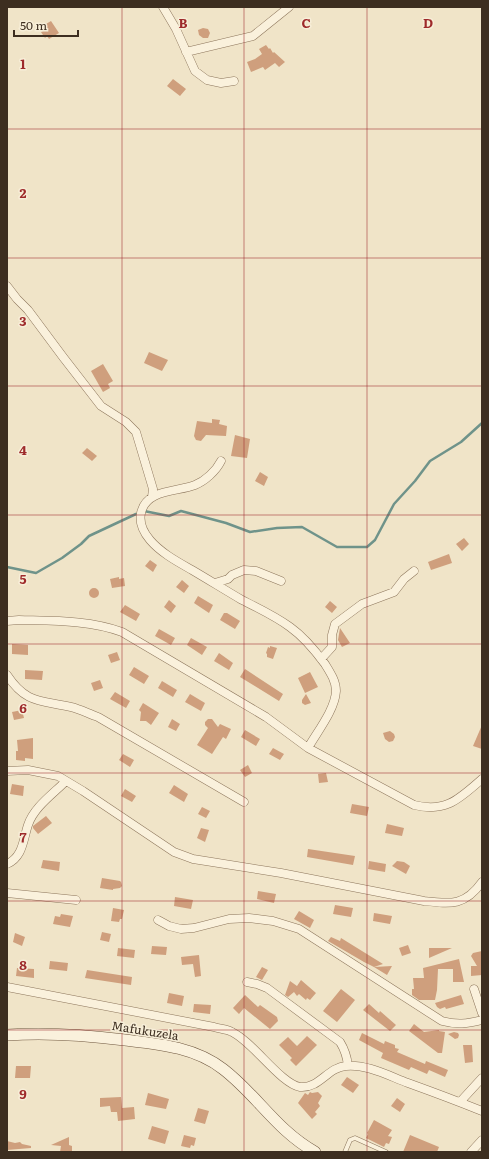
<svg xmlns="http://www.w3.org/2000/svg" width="489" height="1159" viewBox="0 0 489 1159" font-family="Literata,serif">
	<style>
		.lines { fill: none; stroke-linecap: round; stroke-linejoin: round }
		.stream { stroke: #6f938a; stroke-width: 2.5 }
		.building { fill: #cf9f7d }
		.service-casing { stroke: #8d765c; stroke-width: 5 }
		.minor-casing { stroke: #8d765c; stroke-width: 9 }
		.secondary-casing { stroke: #6f573f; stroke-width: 12 }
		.service { stroke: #faf1dc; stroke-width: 4 }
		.minor { stroke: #faf1dc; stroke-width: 8 }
		.secondary { stroke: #faf1dc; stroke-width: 11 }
		.grid { fill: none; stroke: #9e2a2b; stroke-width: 1; stroke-opacity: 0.55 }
		.labels { text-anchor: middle; stroke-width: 3; stroke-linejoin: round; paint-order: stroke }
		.street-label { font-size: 12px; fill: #3d2e20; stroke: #f7eed8 }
		.grid-label { font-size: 13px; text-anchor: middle; font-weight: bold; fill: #9e2a2b; stroke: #f7eed8; stroke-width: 3; stroke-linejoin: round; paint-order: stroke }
	</style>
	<rect width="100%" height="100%" fill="#f0e4c8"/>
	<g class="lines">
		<path class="stream" d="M144,511L169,516L181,511L226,523L250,532L277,528L302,527L337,547H367L375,540L394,504L415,481L430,461L461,442L482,423
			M7,567L36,573L62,558L81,544L89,536L136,514"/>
	</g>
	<path class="building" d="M51,21L59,33L49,39L47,36L45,38L41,32L43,31L41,27Z
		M203,28L208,29L210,33L208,38H203L199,35L198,30Z
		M266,45L269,49L270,48L273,53L274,52L285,62L279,67L275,63L265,70L263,67L251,72L247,62L255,59L262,54L259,49Z
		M173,79L186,89L180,96L167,86Z
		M149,352L168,360L162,371L144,363Z
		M103,364L113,381L108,384L110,388L103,392L91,371Z
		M212,419L220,420L219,424L227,426L226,436L206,435L201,441L196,440L194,436L197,421L212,423Z
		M235,435L250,439L247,458L231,456Z
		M87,448L97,456L92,461L82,453Z
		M260,472L268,477L264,486L255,481Z
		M464,538L469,544L462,551L456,544Z
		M449,554L452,563L431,570L428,562Z
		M150,560L157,565L153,572L145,566Z
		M119,577V579L124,578L125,586L112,588L110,579Z
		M182,580L189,586L184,593L176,587Z
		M89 593a5 5 0 1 1 10 0a5 5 0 1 1-10 0Z
		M198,596L213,605L209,613L194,603Z
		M169,600L176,606L171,613L164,607Z
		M330,601L337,607L332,613L325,607Z
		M125,605L140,614L136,621L120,612Z
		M224,613H227L240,621L235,629L220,620Z
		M340,628L350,643L342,647L338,640Z
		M159,629L175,638L171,645L155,636Z
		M191,638L207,647L202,655L187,645Z
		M12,644L28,645V655L12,654Z
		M270,646L277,648L273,659L267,657V654L266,653L268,647L270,648Z
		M117,652L120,660L111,663L108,655Z
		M219,653L233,663L229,670L214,661Z
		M134,667L149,676L144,684L129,675Z
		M245,669L283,694L279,701L240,677Z
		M25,670L43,671L42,680L25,679Z
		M310,672L318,687L305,693L298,678Z
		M100,680L103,688L94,691L91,683Z
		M162,681L177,690L173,697L158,688Z
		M115,692L130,701L126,708L110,699Z
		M190,694L205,703L201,711L185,702Z
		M306,694L311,703L305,705L302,703V700Z
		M143,703L159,713L151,725L146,721H140L141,712L139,710Z
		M22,710L24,718L14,720L12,712Z
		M172,719L180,724L176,731L168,727Z
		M208,719H212L218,727L220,724L231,729L226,739L223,737L212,754L197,745L208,728L205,725V722Z
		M482,725V749L473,746Z
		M245,730L260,739L256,746L241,737Z
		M390,731L394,734L395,737L393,741L389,742L385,739L383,733Z
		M33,738V759L25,758V761L16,760V751H18L17,740Z
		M273,748L284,754L280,760L269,754Z
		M123,754L134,760L130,767L119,760Z
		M248,765L252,773L245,777L240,770Z
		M326,773L328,782L319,783L318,774Z
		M12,784L24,786L23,796L10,794Z
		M174,785L188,794L184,802L169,793Z
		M125,789L136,796L132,802L121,796Z
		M352,804L369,807L367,816L350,813Z
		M202,807L210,811L206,818L198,814Z
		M46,816L52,823L38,834L33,828V826Z
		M387,824L404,828L402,836L385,833Z
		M201,828L209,830L205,842L197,838Z
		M308,849L355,856L353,865L307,857Z
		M43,860L60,862L59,871L41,868Z
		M369,861L386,864L385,872L368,869Z
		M397,861L404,862L410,866L406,874L392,866Z
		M102,878L120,881L121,882L122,886L120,888L113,889V890L100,888Z
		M258,891L276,894L274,903L257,899Z
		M175,897L193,900L191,909L174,906Z
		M335,905L353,908L351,917L333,914Z
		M113,908L124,910L122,919H120L119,922L111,921Z
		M299,911L314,920L310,928L294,919Z
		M374,913L392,916L390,924L373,921Z
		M61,914L73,916L70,927L53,924L55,916L60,917Z
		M102,932L111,934L109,942L100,940Z
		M15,933L25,937L22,946L13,942Z
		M331,937L340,941L341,938L383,964L374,967L364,962L328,941Z
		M408,945L411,953L402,956L399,948Z
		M152,946L167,947L166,955L151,954Z
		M118,948L135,950L134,958L117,956Z
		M429,948H452L429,958Z
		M482,951V975L471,976V966H477L471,956L473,953Z
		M199,955L201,976L195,977L193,964L182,965L181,957Z
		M459,959L464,982H453V969H438L437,990L435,1000H419L412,995V989H414L413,978H424L423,968Z
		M50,961L68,963L67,971L49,969Z
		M392,966L387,975L374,967Z
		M262,967L268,970L262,980L256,977Z
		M17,968L34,969V978L16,976Z
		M87,970L132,977L131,985L85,978Z
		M301,980L316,993L310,1000L307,998L306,1000L299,994L297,996L294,992L288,997L285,995L290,981L297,986Z
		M341,989L355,1000L337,1022L323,1011Z
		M169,993L184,996L182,1006L167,1003Z
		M245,995L258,1007L260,1005L277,1017L278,1021L270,1029L244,1008L239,1014L233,1008Z
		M461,995L464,1004L446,1009L445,1007L440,1009L437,1007L435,1003Z
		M194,1004L211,1005L210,1014L193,1012Z
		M369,1004L379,1013L380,1011L396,1025L390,1031L363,1010Z
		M414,1024L424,1032L439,1030V1031L445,1032L442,1053H438L409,1031Z
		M454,1032L458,1033L459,1035L458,1038L455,1039L448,1034Z
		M362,1033L384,1044L385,1041L395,1045V1048L399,1049L397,1052L425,1064L426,1061L448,1070L445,1077L429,1070L427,1074L411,1067L409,1070L381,1058L383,1053L359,1040Z
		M307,1036L317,1045L296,1066L290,1060L292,1058L279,1045L288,1037L297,1046Z
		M463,1045H472L473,1062L465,1063Z
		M16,1066H31L30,1078H15Z
		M347,1077L359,1085L353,1093L341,1085Z
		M310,1092L312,1093L318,1092L322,1096L318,1103L320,1106L315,1112L317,1114L312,1119L298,1103L305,1093L308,1095Z
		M148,1093L169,1099L166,1109L145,1105Z
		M121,1097L122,1108L134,1107L135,1119L118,1121L117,1112H111L110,1106L100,1107V1098Z
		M397,1098L405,1104L400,1112L391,1106Z
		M198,1108L209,1111L205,1124L194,1121Z
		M374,1120L392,1130L388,1136L392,1137L389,1144L386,1143L384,1147L366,1138L368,1134L367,1133Z
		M152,1126L169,1131L165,1144L148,1139Z
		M184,1135L196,1138L194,1146L191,1145L190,1148L181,1146Z
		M410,1135L439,1147L437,1152H403Z
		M69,1137V1145L72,1146V1152H60L61,1146L51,1145Z
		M7,1141L15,1143L20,1142L22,1144L31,1146V1148L7,1150Z"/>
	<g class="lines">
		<defs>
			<path id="service" d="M345,1152L350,1140L355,1138L386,1152"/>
			<path id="minor" d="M163,7L176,29L195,71L207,80L221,83L234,81
				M186,52L253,36L289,7
				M7,286L17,299L28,310L63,357L101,406L126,422L136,432L153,489L152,497
				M221,461C216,471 205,481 195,485C177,492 146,489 141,513C139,523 144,533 150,540C161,553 178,562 192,570C209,580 225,590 242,600C258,608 275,616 290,627C304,637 314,649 325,664C330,672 336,681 336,691C335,710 317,732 308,748
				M215,583L228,579L232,575L244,570L256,571L281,581
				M7,621L19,620C53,621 89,620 122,632L266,717L308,748L414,805C446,813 459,799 482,779
				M321,659L332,647V635L335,624L362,604L394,592L404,579L414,571
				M7,675C26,704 41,700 71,707C80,709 89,714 98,717L244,802
				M7,771L28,770L58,776L83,791L174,852L193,859L281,873L424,901C451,904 465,906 482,882
				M7,864C23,857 23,840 28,825C34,807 53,794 66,781
				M7,893L76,900
				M158,920L169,926L181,929L194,928L229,919L249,918L273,921L299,929L442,1021C457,1025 467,1024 482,1020
				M247,982L257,984L267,988L340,1042C345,1050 347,1056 348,1066
				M7,987L214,1027C220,1029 227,1029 232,1032C253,1042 281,1084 300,1087C319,1089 328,1067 346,1066C367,1064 389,1076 408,1083C433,1092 457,1101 482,1111
				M474,989L482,1013
				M460,1102L482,1078
				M471,1152L482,1140"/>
			<path id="secondary" d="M7,1035C47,1032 86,1035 125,1040C159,1044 195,1047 223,1069C257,1095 276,1130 315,1152"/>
		</defs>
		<use href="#service" class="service-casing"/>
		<use href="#minor" class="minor-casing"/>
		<use href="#secondary" class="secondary-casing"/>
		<use href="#service" class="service"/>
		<use href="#minor" class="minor"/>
		<use href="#secondary" class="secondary"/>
	</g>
	<path class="grid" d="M122,7V1152M244,7V1152M367,7V1152M7,129H482M7,258H482M7,386H482M7,515H482M7,644H482M7,773H482M7,901H482M7,1030H482"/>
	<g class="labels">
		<g class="street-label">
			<text transform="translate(145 1031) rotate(9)" y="4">Mafukuzela</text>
		</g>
	</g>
	<g class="grid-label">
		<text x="183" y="28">B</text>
		<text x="306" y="28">C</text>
		<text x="428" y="28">D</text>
		<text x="23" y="69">1</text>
		<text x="23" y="198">2</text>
		<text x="23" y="326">3</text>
		<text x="23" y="455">4</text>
		<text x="23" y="584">5</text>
		<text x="23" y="713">6</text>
		<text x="23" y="842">7</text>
		<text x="23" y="970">8</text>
		<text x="23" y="1099">9</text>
	</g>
	<rect width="489" height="1159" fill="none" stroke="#3d2e20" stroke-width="16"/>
	<path d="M14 30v6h64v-6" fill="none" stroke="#3d2e20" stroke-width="2"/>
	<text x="20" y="30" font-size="12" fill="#3d2e20" stroke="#f7eed8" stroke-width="3" paint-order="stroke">50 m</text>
</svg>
